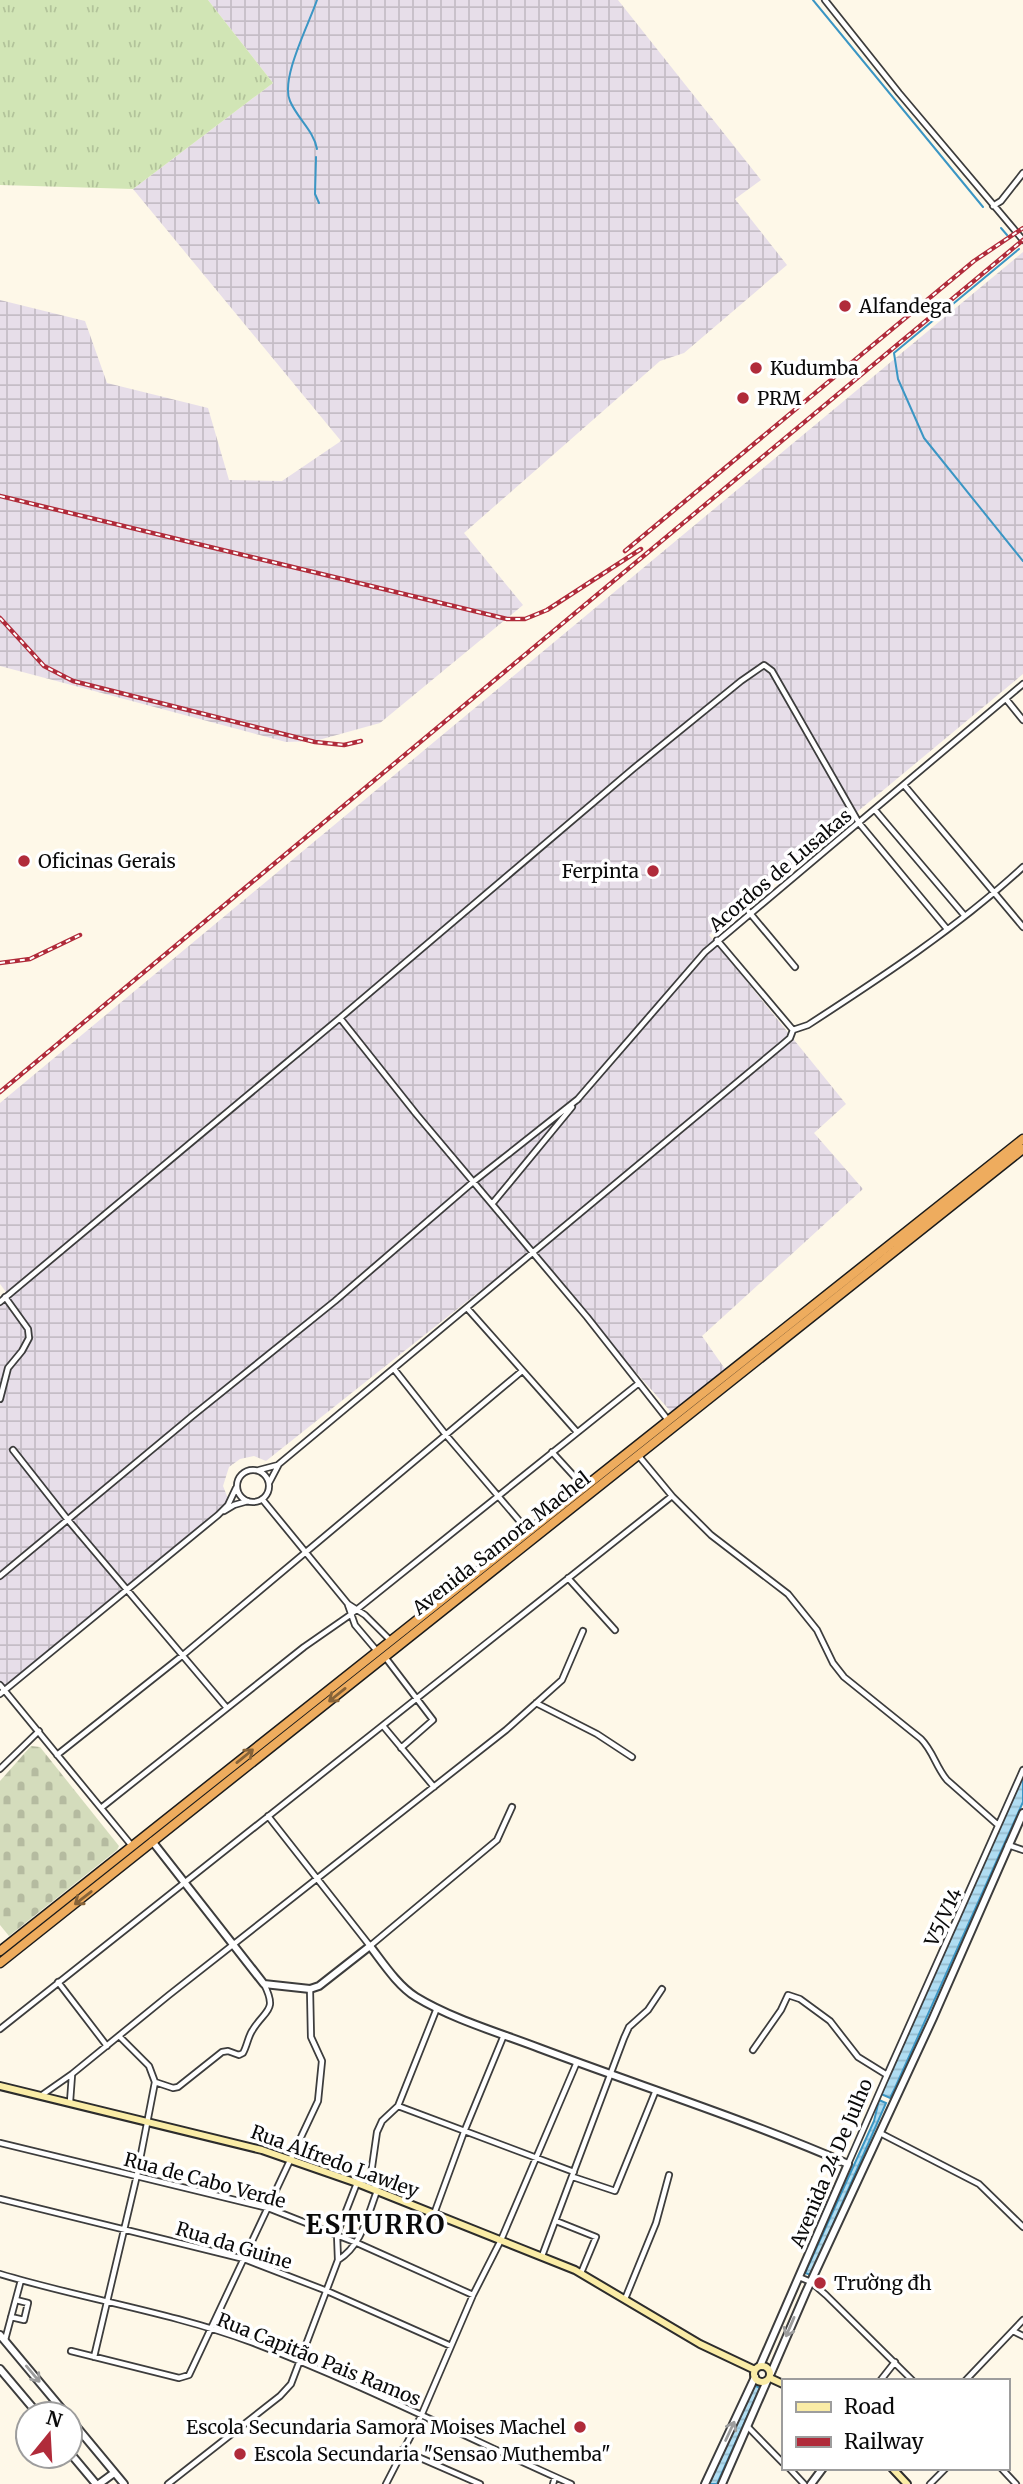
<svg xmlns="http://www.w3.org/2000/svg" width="1023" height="2484" viewBox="0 0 1023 2484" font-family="Merriweather,serif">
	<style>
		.industrial { fill: url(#industrial-grid) }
		.grass { fill: url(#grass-tufts) }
		.cemetery { fill: url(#cemetery-stones) }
		.water { fill: url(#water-rules); stroke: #3b96c4; stroke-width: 2 }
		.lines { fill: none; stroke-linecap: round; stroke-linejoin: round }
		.stream { stroke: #3b96c4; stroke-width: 2 }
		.minor-casing { stroke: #3d3d3d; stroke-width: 8 }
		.tertiary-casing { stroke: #3d3d3d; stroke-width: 10 }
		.secondary-casing { stroke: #2c2c2c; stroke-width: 10 }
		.trunk-casing { stroke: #1b1b1b; stroke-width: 11 }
		.minor { stroke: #fff; stroke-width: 4.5 }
		.tertiary { stroke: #fff; stroke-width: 6 }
		.secondary { stroke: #faeca6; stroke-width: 6 }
		.trunk { stroke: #eeac5e; stroke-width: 8 }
		.rail-casing { stroke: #b02b3a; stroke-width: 4.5 }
		.rail { stroke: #fff; stroke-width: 2; stroke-dasharray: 5; stroke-linecap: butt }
		.oneway { stroke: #876338 }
		.oneway2 { stroke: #9d9d9d }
		.poi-dot { fill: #b02b3a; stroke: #fff; stroke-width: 2.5 }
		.labels { text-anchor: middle; stroke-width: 7; stroke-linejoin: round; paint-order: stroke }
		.poi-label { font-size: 19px; fill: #0a0a0a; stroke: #fff; text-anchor: start }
		.street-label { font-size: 19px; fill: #0a0a0a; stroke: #fff }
		.district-label { font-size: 26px; font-weight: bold; letter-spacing: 2px; fill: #0a0a0a; stroke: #fff }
	</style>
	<defs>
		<pattern id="industrial-grid" width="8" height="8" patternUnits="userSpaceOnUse" patternTransform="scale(1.75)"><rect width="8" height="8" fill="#e7dee9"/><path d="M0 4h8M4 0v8" fill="none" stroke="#c5bdc6"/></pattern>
		<pattern id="grass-tufts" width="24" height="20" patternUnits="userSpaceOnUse" patternTransform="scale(1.75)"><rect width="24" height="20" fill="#d1e5b5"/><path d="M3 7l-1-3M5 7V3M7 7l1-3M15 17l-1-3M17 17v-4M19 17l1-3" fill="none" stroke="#b2c39a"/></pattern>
		<pattern id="cemetery-stones" width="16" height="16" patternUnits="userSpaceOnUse" patternTransform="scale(1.75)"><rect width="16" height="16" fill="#d4dcbc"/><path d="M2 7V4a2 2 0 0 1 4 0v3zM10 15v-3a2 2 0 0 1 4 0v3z" fill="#b5bba0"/></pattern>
		<pattern id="water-rules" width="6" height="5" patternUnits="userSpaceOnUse" patternTransform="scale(1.75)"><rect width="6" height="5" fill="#b0ddf2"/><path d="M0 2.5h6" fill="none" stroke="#96bcce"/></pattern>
	</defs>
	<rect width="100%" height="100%" fill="#fef8e8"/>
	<path class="industrial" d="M208,0H618L761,180L735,199L787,265L684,353L660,361L464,533L523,605L380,723L315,741L286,742L0,666V300L85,321L107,383L208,408L229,480L282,481L341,441L133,189L273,83Z
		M1023,252V674L709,935L846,1104L814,1133L863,1189L702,1336L725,1369L672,1413L529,1252L266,1461L254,1456L240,1459L229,1467L223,1486L229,1501L0,1692V1298L6,1292L0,1284V1103Z"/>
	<path class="grass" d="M0,0H208L273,83L133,189L0,185Z"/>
	<path class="cemetery" d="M31,1746L40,1747L119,1846L117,1850L9,1936L0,1925V1781Z"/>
	<path class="water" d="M1023,1775V1802L895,2088L890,2098L881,2094Z
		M879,2100L886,2103L811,2275L805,2273L874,2121Z
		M754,2385L760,2388L717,2484H709Z"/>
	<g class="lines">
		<path class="stream" d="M813,0L983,207
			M317,149C314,131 297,118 290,101C280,79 309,24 317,0
			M316,157L315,194L319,203
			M1001,228L1007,235
			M1019,249L894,353L898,379L924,438L1023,561"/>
		<defs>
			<path id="minor" d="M825,0L899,93L1023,240
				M993,206L1001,201L1023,173
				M1006,699L1023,720
				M904,785L1023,927
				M875,810L964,915
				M749,912L795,967
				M717,940L793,1030
				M340,1018L417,1115L587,1317L668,1420
				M577,1100L705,952L1023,684
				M492,1204L572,1107
				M0,1302L340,1018L634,768L741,681L764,665L772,671L859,823L947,929
				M467,1308L577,1432
				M394,1369L446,1435L528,1531
				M0,1399L8,1368L22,1351L29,1338L28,1329L5,1297
				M13,1450L68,1520L227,1708
				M552,1452L584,1487
				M638,1455L672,1496L711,1535L788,1594L817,1630L833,1663L844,1677L921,1739C933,1751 936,1767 947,1780L998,1825
				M237 1486a16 16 0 1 1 32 0a16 16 0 1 1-32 0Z
				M259,1470L278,1465
				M269,1483L279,1464L783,1044L790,1038L793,1030L808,1025C882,977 958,927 1023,867
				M262,1499L348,1604L365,1615L390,1640
				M224,1511L234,1505L248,1501
				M0,1576L191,1417L335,1301L473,1182L578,1099
				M568,1578L615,1630
				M348,1605L355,1625L377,1651
				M385,1657L433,1720L401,1748
				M0,1685L132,1846
				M0,1694L218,1515L228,1505L236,1488
				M536,1703L597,1734L632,1757
				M384,1727L434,1787
				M57,1755L183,1655L522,1371
				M0,1769L39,1731
				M101,1808L304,1647L350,1615L639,1383
				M268,1816L370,1946L497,1840L512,1807
				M1008,1845L1023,1850
				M58,1982L107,2046
				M0,2029L672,1496
				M753,2050L781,2010L788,1995L800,1999L830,2021L858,2057L887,2075L848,2164
				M887,2075L1023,1770
				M155,2082L173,2088L178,2087L222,2052L228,2051L239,2055L243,2053C247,2046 248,2037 252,2031C265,2009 278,2012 264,1984
				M42,2095L72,2074L169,1995L506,1730L562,1680L583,1631
				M70,2102L72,2075
				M398,2106L574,2172
				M880,2133L979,2184L1023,2227
				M0,2143L268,2208L357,2243L473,2295
				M573,2177L615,2191L656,2090
				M0,2199L244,2259L327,2291L451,2346
				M434,2214L464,2132L504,2035
				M556,2221L596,2237L581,2273
				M542,2256L624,2038L629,2027L648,2010L662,1989
				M338,2260C362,2245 367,2217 377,2191L371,2174L377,2132L382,2121L398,2106L437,2008
				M0,2274C83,2299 170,2312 251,2342C360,2383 465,2437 571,2484
				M799,2277L811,2282L826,2295L913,2381
				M625,2299L656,2223L669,2175
				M11,2317L24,2320L28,2303L16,2300
				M1013,2331L1023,2336
				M5,2340L21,2280
				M71,2351L179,2378L189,2375L318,2101L322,2061L311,2037L310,1989
				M94,2357L137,2175L155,2082L149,2066L119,2036
				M880,2381L895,2362
				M965,2381L1023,2320
				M748,2427L783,2463
				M402,2450L480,2484
				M789,2468L804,2484
				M1001,2468L1016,2484
				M168,2484L280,2396L291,2384L338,2260L337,2234L357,2183L371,2174
				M386,2484L421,2416L473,2295L501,2240L577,2062
				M553,2484L555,2477
				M930,2484L946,2468"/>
			<path id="tertiary" d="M152,1841L264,1984L310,1989L319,1986L370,1946C383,1963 398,1986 416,1997C452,2019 500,2033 539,2048C643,2087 747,2120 848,2164L760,2366
				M0,2335L66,2414
				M0,2369L38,2414
				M771,2373L806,2292L933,2018L1023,1813
				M70,2419L124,2484
				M70,2453L96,2484
				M99,2484L114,2473
				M705,2484L755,2377
				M722,2484L767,2381
				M811,2484L823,2468"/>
			<path id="secondary" d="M0,2086L262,2150L357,2183L575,2270L700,2344L755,2370
				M754 2374a8 8 0 1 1 16 0a8 8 0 1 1-16 0Z
				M770,2378L783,2384
				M892,2468L907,2484"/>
			<path id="trunk" d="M0,1951L1023,1139
				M0,1963L1023,1149"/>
		</defs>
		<use href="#minor" class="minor-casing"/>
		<use href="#tertiary" class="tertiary-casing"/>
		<use href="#secondary" class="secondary-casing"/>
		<use href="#trunk" class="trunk-casing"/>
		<use href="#minor" class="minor"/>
		<use href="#tertiary" class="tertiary"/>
		<use href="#secondary" class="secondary"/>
		<use href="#trunk" class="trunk"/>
		<defs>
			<path id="rail" d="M0,496L507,619H525L547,610L641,549
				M625,551L974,261L1023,228
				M0,618L44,666L73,681L315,742L344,745L361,741
				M0,963L30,959L80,935
				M0,1092L1023,240"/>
		</defs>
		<use href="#rail" class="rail-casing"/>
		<use href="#rail" class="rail"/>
	</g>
	<defs><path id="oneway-shaft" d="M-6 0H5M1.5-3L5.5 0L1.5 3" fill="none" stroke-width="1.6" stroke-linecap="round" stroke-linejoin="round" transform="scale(1.75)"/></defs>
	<g class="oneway">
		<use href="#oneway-shaft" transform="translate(337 1695) rotate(141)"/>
		<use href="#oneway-shaft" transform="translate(245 1756) rotate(-39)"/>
		<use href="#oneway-shaft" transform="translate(83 1898) rotate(142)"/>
	</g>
	<g class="oneway2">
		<use href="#oneway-shaft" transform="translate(790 2327) rotate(113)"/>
		<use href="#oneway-shaft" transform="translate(33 2374) rotate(50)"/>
		<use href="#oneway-shaft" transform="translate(730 2431) rotate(-65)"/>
	</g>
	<g class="poi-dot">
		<circle cx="845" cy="306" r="7"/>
		<circle cx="756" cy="368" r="7"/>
		<circle cx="743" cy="398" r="7"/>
		<circle cx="24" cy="861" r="7"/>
		<circle cx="653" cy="871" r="7"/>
		<circle cx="820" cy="2283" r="7"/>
		<circle cx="580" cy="2427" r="7"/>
		<circle cx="240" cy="2454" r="7"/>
	</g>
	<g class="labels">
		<g class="poi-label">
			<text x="859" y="313">Alfandega</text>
			<text x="770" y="375">Kudumba</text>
			<text x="757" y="405">PRM</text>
			<text x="38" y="868">Oficinas Gerais</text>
			<text x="639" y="878" text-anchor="end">Ferpinta</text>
			<text x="834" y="2290">Trường đh</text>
			<text x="566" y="2434" text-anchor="end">Escola Secundaria Samora Moises Machel</text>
			<text x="254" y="2461">Escola Secundaria "Sensao Muthemba"</text>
		</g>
		<g class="street-label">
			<text transform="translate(780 870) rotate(-40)" y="7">Acordos de Lusakas</text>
			<text transform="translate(501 1543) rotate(-38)" y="7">Avenida Samora Machel</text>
			<text transform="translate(943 1917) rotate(-65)" y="7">V5/V14</text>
			<text transform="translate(335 2161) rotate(20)" y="7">Rua Alfredo Lawley</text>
			<text transform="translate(831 2163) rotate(-67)" y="7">Avenida 24 De Julho</text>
			<text transform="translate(205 2180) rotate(15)" y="7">Rua de Cabo Verde</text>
			<text transform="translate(234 2245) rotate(17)" y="7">Rua da Guine</text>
			<text transform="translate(319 2359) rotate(22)" y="7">Rua Capitão Pais Ramos</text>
		</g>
		<g class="district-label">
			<text x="376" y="2234">ESTURRO</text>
		</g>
	</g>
	<rect x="782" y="2379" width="228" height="91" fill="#ffffff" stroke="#9d9d9d" stroke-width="2"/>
	<rect x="796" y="2402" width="35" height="10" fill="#faeca6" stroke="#9d9d9d" stroke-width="2"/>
	<text x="844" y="2414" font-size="21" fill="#0a0a0a">Road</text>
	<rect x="796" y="2437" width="35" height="10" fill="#b02b3a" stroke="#9d9d9d" stroke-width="2"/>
	<text x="844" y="2449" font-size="21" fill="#0a0a0a">Railway</text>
	<g transform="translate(49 2435) rotate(18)"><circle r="33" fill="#ffffff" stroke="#9d9d9d" stroke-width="2"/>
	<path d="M0-5L12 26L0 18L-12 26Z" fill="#b02b3a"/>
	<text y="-10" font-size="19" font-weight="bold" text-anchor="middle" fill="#0a0a0a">N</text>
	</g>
</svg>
